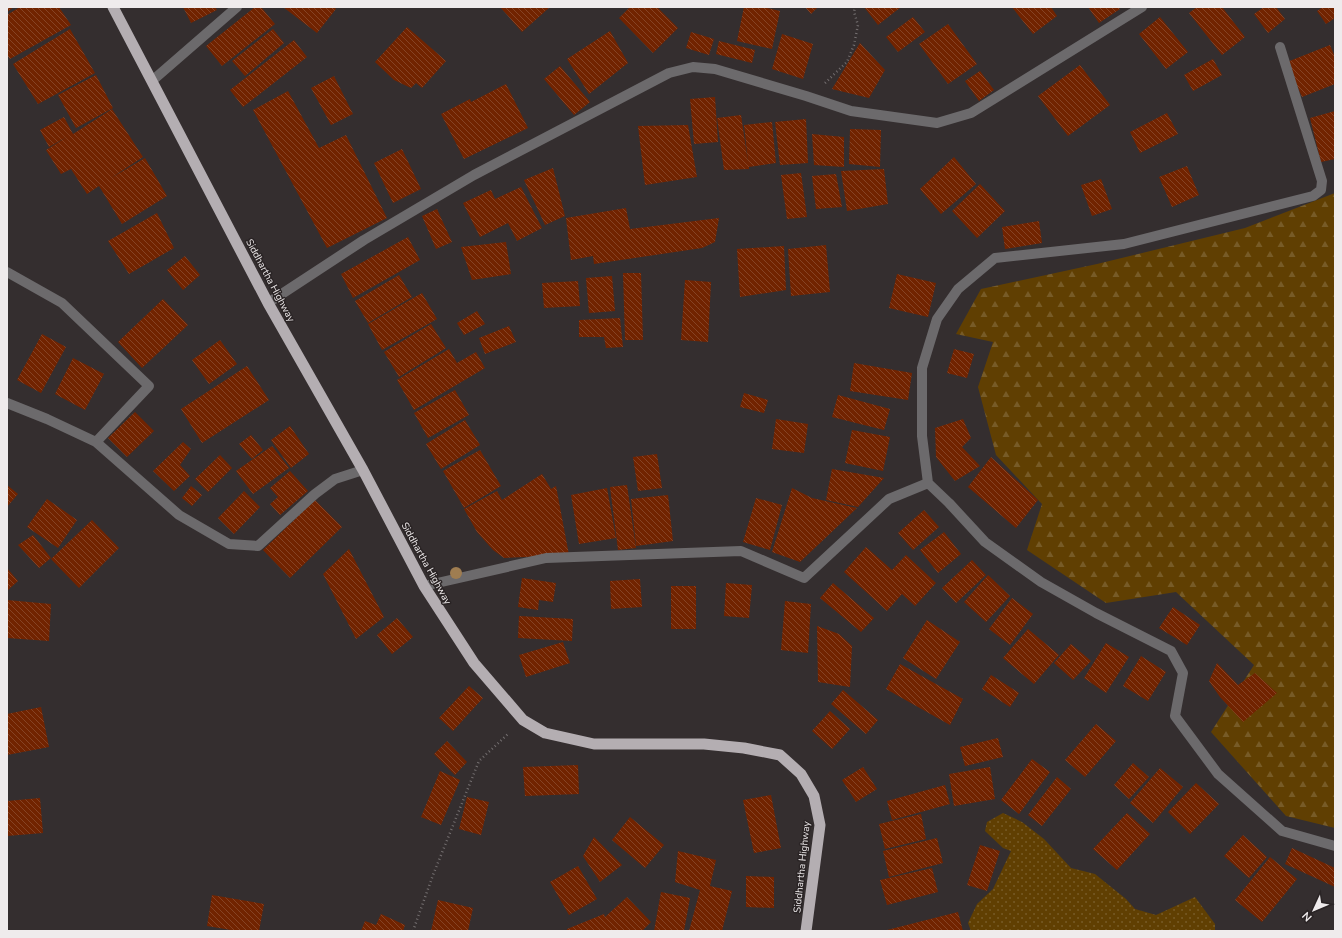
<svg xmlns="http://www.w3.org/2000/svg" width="1342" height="938" viewBox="0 0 1342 938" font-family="'Nunito Sans',sans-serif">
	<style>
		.grass { fill: url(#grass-dots) }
		.forest { fill: url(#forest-firs) }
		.building { fill: url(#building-back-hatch) }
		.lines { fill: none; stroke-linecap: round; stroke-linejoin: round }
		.path { stroke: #746f70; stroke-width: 2.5; stroke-dasharray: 1 3; stroke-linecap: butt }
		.minor { stroke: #6c6a6c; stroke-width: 10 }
		.trunk { stroke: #b4aeb2; stroke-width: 11 }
		.tree { fill: #9f7d51 }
		.labels { text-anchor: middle; stroke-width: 3; stroke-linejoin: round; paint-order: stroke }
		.street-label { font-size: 10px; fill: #efebec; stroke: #2a2425 }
	</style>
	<defs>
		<pattern id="grass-dots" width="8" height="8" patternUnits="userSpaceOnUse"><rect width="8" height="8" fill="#603f02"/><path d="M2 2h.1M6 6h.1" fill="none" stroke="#775b27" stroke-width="1.8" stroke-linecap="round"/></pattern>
		<pattern id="forest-firs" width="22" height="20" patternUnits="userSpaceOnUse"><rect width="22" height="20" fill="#603f02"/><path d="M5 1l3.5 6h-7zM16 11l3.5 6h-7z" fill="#775b27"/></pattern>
		<pattern id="building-back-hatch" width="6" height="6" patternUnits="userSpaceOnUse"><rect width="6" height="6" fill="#712300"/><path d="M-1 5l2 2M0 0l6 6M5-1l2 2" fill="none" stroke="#864325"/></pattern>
	</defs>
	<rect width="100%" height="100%" fill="#342e2f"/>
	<path class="grass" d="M1003,813L1022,822L1044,839L1071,868L1095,874L1126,899L1135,909L1156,915L1195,897L1215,924V931H971L968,923L977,904L993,889L1011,851L1003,848L985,831L987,822Z"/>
	<path class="forest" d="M1335,193V828L1286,816L1211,732L1254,665L1176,592L1106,603L1027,550L1042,504L996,455L978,387L993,342L956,334L981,289L1097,264L1245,228Z"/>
	<path class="building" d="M7,7H14L7,12Z
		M20,7H59L71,25L10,59L7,55V15Z
		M183,7H215L217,10L191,23Z
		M255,7H261L275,24L222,66L206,46Z
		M283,7H334L336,9L317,33Z
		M500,7H550L522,32Z
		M630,7H657L678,28L653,53L619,18Z
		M744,7H763L780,11L772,49L737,41Z
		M805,7H818L811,14Z
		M864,7H901L878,25Z
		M1012,7H1051L1057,16L1033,34Z
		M1088,7H1118L1120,9L1099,23Z
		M1197,7H1222L1245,37L1222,55L1189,13Z
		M1264,7H1276L1285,19L1268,33L1254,14Z
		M1323,7H1335V18L1326,24L1317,11Z
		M913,17L925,32L898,52L886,37Z
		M1160,17L1188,52L1166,69L1139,34Z
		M948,24L977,64L948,84L919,44Z
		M407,27L446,61L422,88L416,83L411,88L394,80L375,62Z
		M70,29L95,73L38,104L13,64Z
		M273,29L284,43L245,76L232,61Z
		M610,31L628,63L589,94L567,59Z
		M691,32L714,39L709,55L686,48Z
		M782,34L813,44L803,79L772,69Z
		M294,40L307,57L243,107L230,90Z
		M719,41L755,50L752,63L716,54Z
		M860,43L885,70L869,98L832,89Z
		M1330,45L1335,57V84L1302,97L1287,62Z
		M1213,59L1222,75L1193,91L1184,75Z
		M1080,65L1110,105L1068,136L1038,96Z
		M560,66L590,102L574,115L544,79Z
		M980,71L994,90L979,101L965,81Z
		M96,75L113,108L76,128L58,95Z
		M334,76L353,114L331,125L311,88Z
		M506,84L528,128L464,159L441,114L470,99L471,102Z
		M288,91L319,148L346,135L387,218L327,248L253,110Z
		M715,97L718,142L694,144L690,99Z
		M112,109L143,157L111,178L145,158L167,196L122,224L99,186L87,194L71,169L61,174L46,150L67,137L49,147L40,130L64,117L73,134Z
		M1335,111V159L1321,162L1310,118Z
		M1167,113L1178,134L1140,153L1130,132Z
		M741,115L748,162L744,125L772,122L776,163L749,167V169L724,170L717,118Z
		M806,119L808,163L780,165L775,122Z
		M688,125L697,177L645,185L638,126Z
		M850,129L881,130L880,167L849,164Z
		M812,134L844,137V167L814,165Z
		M402,149L421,189L393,203L374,163Z
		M954,157L976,184L941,214L920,189Z
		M1187,166L1199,195L1172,207L1159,177Z
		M553,168L565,216L545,225L524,180Z
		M884,169L888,204L847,211L841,171Z
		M801,173L807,217L787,219L781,175Z
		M836,174L842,207L816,209L812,176Z
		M1101,179L1112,209L1092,216L1081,185Z
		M980,184L1005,211L977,238L952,211Z
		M521,187L542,228L517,241L508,223L480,237L463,203L491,190L495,199Z
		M626,208L630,229L719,218L715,242L702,248L594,264L593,256L571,260L566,218Z
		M437,209L452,242L436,249L422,216Z
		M157,213L174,248L129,274L108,241Z
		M1039,221L1042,243L1005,249L1002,227Z
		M408,237L420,260L353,298L341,274Z
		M506,242L511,274L472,280L461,247Z
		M826,245L830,292L791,296L788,249Z
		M784,246L786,290L740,297L737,249Z
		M185,256L200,275L183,290L167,270Z
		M623,273H641L643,340H625Z
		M897,274L936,283L928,317L889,308Z
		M399,275L412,297L368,323L355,301Z
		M612,276L615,311L589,313L586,278Z
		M685,280L711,282L708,342L681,340Z
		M578,281L580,306L544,308L542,283Z
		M422,293L437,319L382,350L368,324Z
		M163,299L188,325L142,368L118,342Z
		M477,311L485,324L464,335L457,323Z
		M620,318L623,347L606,348L604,337H579V320Z
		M431,324L446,348L399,377L384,352Z
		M509,326L516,342L485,354L479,338Z
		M42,334L66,347L41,393L17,380Z
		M220,340L237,364L209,384L192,360Z
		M449,349L457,363L476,352L485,368L414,410L397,380Z
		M954,349L974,354L967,378L947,373Z
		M73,358L104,374L85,410L55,394Z
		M854,363L912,373L908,400L850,391Z
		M247,366L269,400L202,443L181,409Z
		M455,390L469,415L428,438L414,413Z
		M744,393L768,400L764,413L740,407Z
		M838,395L890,409L884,430L832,417Z
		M135,412L154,431L127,457L108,438Z
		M776,419L808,424L804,453L772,449Z
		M963,419L971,438L962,447L980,466L955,481L936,457L935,428Z
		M465,420L480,445L441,469L426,444Z
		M290,426L309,454L291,468L271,440Z
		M852,430L890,437L883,471L845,463Z
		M251,435L263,450L252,459L239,444Z
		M183,442L191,449L180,465L190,476L174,491L153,471Z
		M272,446L289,468L253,494L236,471Z
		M480,450L501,486L464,508L443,471Z
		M657,454L662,488L638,491L633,457Z
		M220,455L232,468L208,492L195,479Z
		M991,457L1038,500L1016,528L968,487Z
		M832,469L884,478L858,507L826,500Z
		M290,471L308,491L280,515L270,504L278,497L270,488Z
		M542,474L551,489L556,486L569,555L504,558L493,550L477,532L464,509L497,491L502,500Z
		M7,485L18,494L7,507Z
		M627,485L636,548L618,550L610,487Z
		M191,486L202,495L192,506L182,498Z
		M607,488L616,538L579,544L571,495Z
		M792,488L812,498L857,508L800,562L772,552Z
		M244,491L260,507L234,534L218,518Z
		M668,495L673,541L636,546L631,499Z
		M756,498L782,505L770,550L743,542Z
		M47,499L77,520L58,548L27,527Z
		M315,500L342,527L290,578L263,550Z
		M924,510L939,527L913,550L898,533Z
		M92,520L119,548L79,588L51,559Z
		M944,532L961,554L938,573L920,550Z
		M33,535L51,558L39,568L18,545Z
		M866,547L892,570L906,555L936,583L915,606L902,594L887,611L844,572Z
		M349,549L384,617L356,639L323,574Z
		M972,560L986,575L956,603L942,588Z
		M7,568L18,581L7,591Z
		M988,575L1010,596L986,622L964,602Z
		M522,578L556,583L553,602L539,600L538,610L518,607Z
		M640,579L642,607L611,609L610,581Z
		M726,583L752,585L749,618L724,616Z
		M833,583L874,618L861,632L820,598Z
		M671,586H696V629H671Z
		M1012,598L1033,614L1010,645L989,629Z
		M7,600L51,604L49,641L7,638Z
		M785,601L811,604L808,653L781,650Z
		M1173,607L1200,625L1187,645L1159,628Z
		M519,616L573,619L572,641L518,638Z
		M397,618L413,637L392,654L377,635Z
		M927,620L960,642L936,679L903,658Z
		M817,626L839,634L852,646L850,687L818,682Z
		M1028,629L1059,655L1034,684L1003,658Z
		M563,642L570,663L526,677L519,655Z
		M1106,643L1129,657L1106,693L1084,678Z
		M1071,644L1091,661L1073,680L1054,663Z
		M1141,656L1166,672L1148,701L1123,686Z
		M1217,663L1238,685L1255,673L1277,693L1243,722L1220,697L1209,681Z
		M900,664L963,699L950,725L886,689Z
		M991,675L1019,693L1010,707L982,689Z
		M469,686L483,698L453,731L439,718Z
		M843,690L878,720L866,734L831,704Z
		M41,707L49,747L7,755V714Z
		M830,711L850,729L832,749L812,731Z
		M1096,724L1116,741L1085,777L1065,760Z
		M998,738L1003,757L965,766L960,747Z
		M447,741L467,762L455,775L434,754Z
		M1032,759L1050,772L1019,814L1001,800Z
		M1133,763L1149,777L1129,799L1114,785Z
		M578,765L579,794L525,796L523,767Z
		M863,767L877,789L856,802L842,780Z
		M990,767L995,799L954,806L949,774Z
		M1160,768L1183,787L1153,823L1130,803Z
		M440,771L460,780L441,825L421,817Z
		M1057,777L1071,789L1042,826L1028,815Z
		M1196,783L1219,804L1190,834L1168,812Z
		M945,785L950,804L892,820L887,801Z
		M771,795L781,848L754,853L743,800Z
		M467,797L489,802L481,835L459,829Z
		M40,798L43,833L7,836V801Z
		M1127,813L1150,834L1117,870L1093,849Z
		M921,814L926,839L885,849L879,824Z
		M630,817L664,845L645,868L612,840Z
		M1243,835L1267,857L1249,878L1224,856Z
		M594,837L622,865L600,882L583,856Z
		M937,838L943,863L889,877L883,851Z
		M980,845L1000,851L987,891L967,885Z
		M1292,848L1335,868V887L1285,864Z
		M678,851L716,860L710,886L732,891L722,931H689L700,890L675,882Z
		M1270,857L1297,879L1262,922L1235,900Z
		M578,866L597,899L569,915L550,882Z
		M932,868L938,892L887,905L880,880Z
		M746,876L774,877V908L746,907Z
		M661,892L690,898L684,931H654Z
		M212,895L264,904L259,931H237L207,926Z
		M627,897L651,922L642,931H567V929L604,914L605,917Z
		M438,900L473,908L468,931H431Z
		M958,912L963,931H887V930Z
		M381,914L405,925L403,931H361L365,921L376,925Z"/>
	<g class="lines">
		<path class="path" d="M825,83L847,62L854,45L858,25L854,12L855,7
			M413,931L433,875L479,761L509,733"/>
		<path class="minor" d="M153,80L237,7
			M7,272L62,303L149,386L96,442
			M268,303L364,240L474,175L669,73L693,67L715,69L806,96L851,111L937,123L971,113L1142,7
			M7,403L47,419L96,442L179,515L229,544L258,546L315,494L335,479L363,470
			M928,483L949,503L985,542L1041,582L1096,613L1171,651L1183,673L1175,716L1218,774L1282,831L1335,846
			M424,586L546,558L741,551L804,578L889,499L928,483L922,436V368L937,319L958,289L995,258L1124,244L1313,196L1321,190L1322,181L1280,47"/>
		<path class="trunk" d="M113,7L268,303L363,470L424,586L474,663L523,720L545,733L594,744H704L744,748L780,755L801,774L814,796L820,825L806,931"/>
	</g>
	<circle class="tree" cx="456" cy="573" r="6"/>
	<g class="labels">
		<g class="street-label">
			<text transform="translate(271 280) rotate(62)" y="4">Siddhartha Highway</text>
			<text transform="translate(427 563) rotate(61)" y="4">Siddhartha Highway</text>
			<text transform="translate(801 867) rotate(-84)" y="4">Siddhartha Highway</text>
		</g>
	</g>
	<rect width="1342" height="938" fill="none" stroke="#efebec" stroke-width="16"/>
	<g transform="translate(1314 910) rotate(226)" stroke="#2a2425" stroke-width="3" paint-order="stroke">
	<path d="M0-3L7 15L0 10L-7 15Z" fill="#efebec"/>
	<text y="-6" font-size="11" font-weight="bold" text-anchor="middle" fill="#efebec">N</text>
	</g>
</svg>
